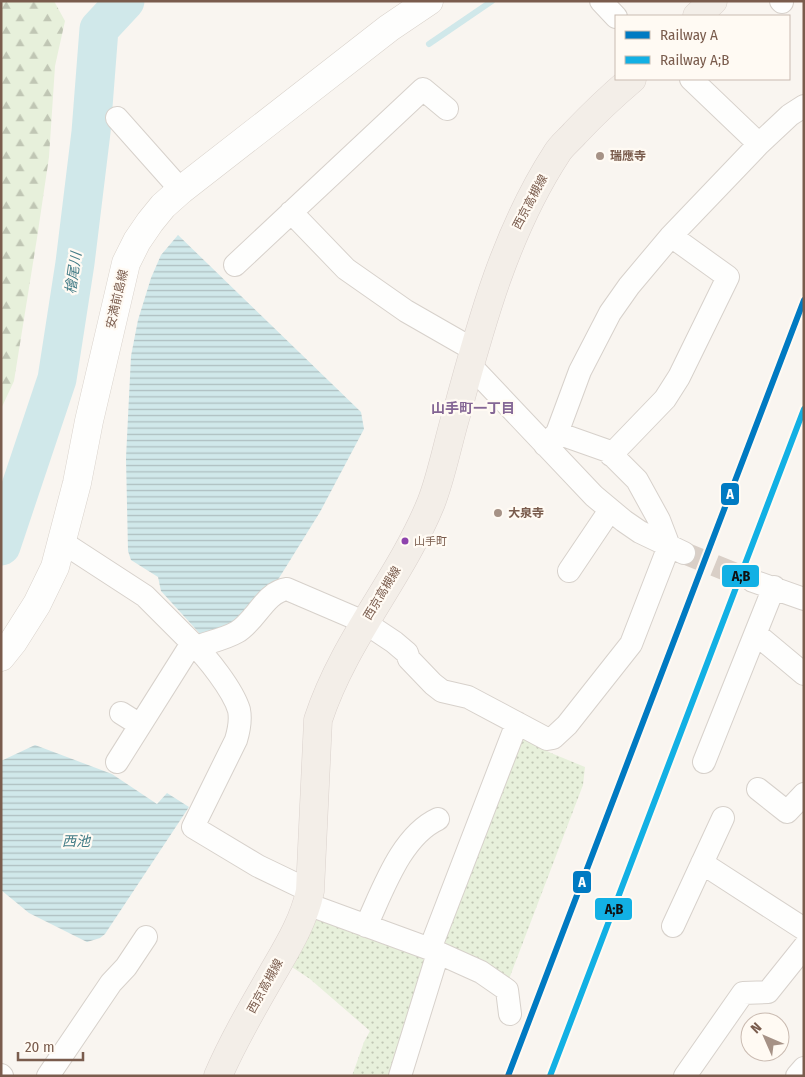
<svg xmlns="http://www.w3.org/2000/svg" width="805" height="1077" viewBox="0 0 805 1077" font-family="'Fira Sans Condensed','Noto Sans JP',sans-serif">
	<style>
		.grass { fill: url(#grass-dots) }
		.forest { fill: url(#forest-firs) }
		.water { fill: url(#water-rules) }
		.lines { fill: none; stroke-linecap: round; stroke-linejoin: round }
		.stream { stroke: #d0e8ea; stroke-width: 6 }
		.river { stroke: #d0e8ea; stroke-width: 39 }
		.minor-tunnel { stroke: #d9cfc7; stroke-width: 22; stroke-dasharray: 22 11; stroke-linecap: butt }
		.minor-casing { stroke: #d7d1cb; stroke-width: 24 }
		.secondary-casing { stroke: #d9d2cb; stroke-width: 29 }
		.primary-casing { stroke: #dad1cc; stroke-width: 29 }
		.minor { stroke: #fefefd; stroke-width: 22 }
		.secondary { stroke: #fefefd; stroke-width: 28 }
		.primary { stroke: #f3eee8; stroke-width: 28 }
		.rail-1-casing { stroke: #fffaf3; stroke-width: 10 }
		.rail-2-casing { stroke: #fffaf3; stroke-width: 10 }
		.rail-1 { stroke: #007ac2; stroke-width: 6 }
		.rail-2 { stroke: #12b0e4; stroke-width: 6 }
		.poi-dot { fill: #a69286; stroke: #fffaf3; stroke-width: 2 }
		.bus-dot { fill: #8e44ad; stroke: #fffaf3; stroke-width: 2 }
		.labels { text-anchor: middle; stroke-width: 4.5; stroke-linejoin: round; paint-order: stroke }
		.bus-label { font-size: 11px; fill: #7a5c4d; stroke: #fffaf3; text-anchor: start }
		.poi-label { font-size: 12px; font-weight: bold; fill: #7a5c4d; stroke: #fffaf3; text-anchor: start }
		.street-label { font-size: 12px; fill: #7a5c4d; stroke: #fffaf3 }
		.water-label { font-size: 14px; font-style: italic; fill: #437c86; stroke: #fffaf3 }
		.neighbourhood-label { font-size: 14px; font-weight: bold; fill: #846695; stroke: #fffaf3 }
		.line-badge { stroke: #fffaf3; stroke-width: 2 }
		.badge-label { font-size: 14px; text-anchor: middle; font-weight: bold; fill: #fff }
		.pale-badge-label { font-size: 14px; text-anchor: middle; font-weight: bold; fill: #111 }
	</style>
	<defs>
		<pattern id="grass-dots" width="8" height="8" patternUnits="userSpaceOnUse" patternTransform="scale(1.25)"><rect width="8" height="8" fill="#e7f0db"/><path d="M2 2h.1M6 6h.1" fill="none" stroke="#c0c6b4" stroke-width="1.8" stroke-linecap="round"/></pattern>
		<pattern id="forest-firs" width="22" height="20" patternUnits="userSpaceOnUse" patternTransform="scale(1.25)"><rect width="22" height="20" fill="#e7f0db"/><path d="M5 1l3.5 6h-7zM16 11l3.5 6h-7z" fill="#c0c6b4"/></pattern>
		<pattern id="water-rules" width="6" height="5" patternUnits="userSpaceOnUse" patternTransform="scale(1.25)"><rect width="6" height="5" fill="#d0e8ea"/><path d="M0 2.5h6" fill="none" stroke="#aebfc0"/></pattern>
	</defs>
	<rect width="100%" height="100%" fill="#f9f5f0"/>
	<path class="grass" d="M522,738L551,753L585,767L583,785L509,979L440,945Z
		M317,913L428,955L389,1076H352L364,1042L370,1031L310,979L289,965Z"/>
	<path class="forest" d="M1,1H54L65,21L55,66L49,157L37,238L14,381L1,409Z"/>
	<path class="water" d="M178,235L361,412L364,429L320,512L271,591L240,621L202,636L161,591L158,577L131,560L128,551L126,458L131,356L138,320L151,278L161,255Z
		M35,745L112,774L157,804L167,793L189,807L105,934L100,938L87,942L29,913L1,890V761Z"/>
	<g class="lines">
		<path class="stream" d="M429,44L492,1"/>
		<path class="river" d="M1,546L57,379L75,263L91,132L99,29L125,1"/>
		<path class="minor-tunnel" d="M684,553L753,581"/>
		<defs>
			<path id="minor" d="M601,1L616,17
				M781,1L782,2
				M691,79L759,144
				M117,118L181,190
				M291,212L346,269L406,311L474,350
				M235,265L423,89L447,109
				M470,365L594,496L624,521L640,532L684,553
				M545,445L557,433L580,371L610,313L629,286L671,236L759,144L790,115L804,106
				M611,455L665,399L679,377L728,277L671,236
				M62,542L145,596L192,643L117,762
				M569,571L610,510
				M753,581L804,599
				M756,634L804,674
				M192,643C207,657 233,690 239,710C241,720 239,730 236,740L193,827L258,866L310,891
				M196,647C209,642 225,639 237,632C256,621 265,592 287,589L364,622L394,642L407,653L409,659L433,684L442,691L468,697L547,739L553,738L567,725L631,644L669,546L659,520L637,480L608,451L557,433
				M121,713L140,725
				M704,762L774,587
				M758,789L787,812L804,794
				M702,863L804,929
				M307,904L430,949L481,972L507,990L510,1014
				M366,926C383,890 401,836 438,819
				M673,926L723,818
				M430,949L517,723
				M1,1075L2,1076
				M48,1076L111,983L126,967L146,937
				M400,1076L438,953
				M685,1076L743,993L768,992L804,947
				M797,1076L804,1068"/>
			<path id="secondary" d="M1,657L13,642L37,604L55,567L77,483L89,421L126,263L137,241L150,222L163,206L181,190L389,28L429,1"/>
			<path id="primary" d="M697,16L713,1
				M218,1076C233,1041 253,1007 272,974C287,948 304,921 310,891L318,720C344,640 400,579 431,503C442,475 448,441 457,412C481,323 506,231 557,153C561,146 569,140 575,133C593,114 612,96 632,79"/>
		</defs>
		<use href="#minor" class="minor-casing"/>
		<use href="#secondary" class="secondary-casing"/>
		<use href="#primary" class="primary-casing"/>
		<use href="#minor" class="minor"/>
		<use href="#secondary" class="secondary"/>
		<use href="#primary" class="primary"/>
		<defs>
			<path id="rail-1" d="M508,1076L804,300"/>
			<path id="rail-2" d="M550,1076L804,409"/>
		</defs>
		<use href="#rail-1" class="rail-1-casing"/>
		<use href="#rail-2" class="rail-2-casing"/>
		<use href="#rail-1" class="rail-1"/>
		<use href="#rail-2" class="rail-2"/>
	</g>
	<g class="poi-dot">
		<circle cx="600" cy="156" r="5"/>
		<circle cx="498" cy="513" r="5"/>
	</g>
	<circle class="bus-dot" cx="405" cy="541" r="4.5"/>
	<g class="labels">
		<g class="bus-label">
			<text x="414" y="545">山手町</text>
		</g>
		<g class="poi-label">
			<text x="610" y="160">瑞應寺</text>
			<text x="508" y="517">大泉寺</text>
		</g>
		<g class="street-label">
			<text transform="translate(530 202) rotate(-62)" y="4">西京高槻線</text>
			<text transform="translate(117 299) rotate(-77)" y="4">安満前島線</text>
			<text transform="translate(382 593) rotate(-59)" y="4">西京高槻線</text>
			<text transform="translate(265 986) rotate(-61)" y="4">西京高槻線</text>
		</g>
		<g class="water-label">
			<text transform="translate(73 273) rotate(-82)" y="5">檜尾川</text>
			<text x="76" y="846">西池</text>
		</g>
		<g class="neighbourhood-label">
			<text x="473" y="413">山手町一丁目</text>
		</g>
	</g>
	<g class="line-badge">
		<rect x="720" y="482" width="20" height="24" rx="5" fill="#007ac2"/>
		<rect x="721" y="564" width="39" height="24" rx="5" fill="#12b0e4"/>
		<rect x="572" y="870" width="20" height="24" rx="5" fill="#007ac2"/>
		<rect x="594" y="897" width="39" height="24" rx="5" fill="#12b0e4"/>
	</g>
	<g class="badge-label">
		<text x="730" y="499">A</text>
		<text x="582" y="887">A</text>
	</g>
	<g class="pale-badge-label">
		<text x="741" y="581">A;B</text>
		<text x="614" y="914">A;B</text>
	</g>
	<rect width="805" height="1077" fill="none" stroke="#7a5c4d" stroke-width="5"/>
	<rect x="615" y="15" width="175" height="65" fill="#fffaf3" stroke="#cabbb1"/>
	<rect x="625" y="31" width="25" height="8" fill="#007ac2" stroke="#cabbb1"/>
	<text x="660" y="40" font-size="15" fill="#7a5c4d">Railway A</text>
	<rect x="625" y="56" width="25" height="8" fill="#12b0e4" stroke="#cabbb1"/>
	<text x="660" y="65" font-size="15" fill="#7a5c4d">Railway A;B</text>
	<g transform="translate(765 1037) rotate(315)"><circle r="24" fill="#fffaf3" stroke="#cabbb1"/>
	<path d="M0-4L9 19L0 12L-9 19Z" fill="#a69286"/>
	<text y="-8" font-size="14" font-weight="bold" text-anchor="middle" fill="#7a5c4d">N</text>
	</g>
	<path d="M18 1052v8h65v-8" fill="none" stroke="#7a5c4d" stroke-width="2.5"/>
	<text x="25" y="1052" font-size="15" fill="#7a5c4d" stroke="#fffaf3" stroke-width="4" paint-order="stroke">20 m</text>
</svg>
